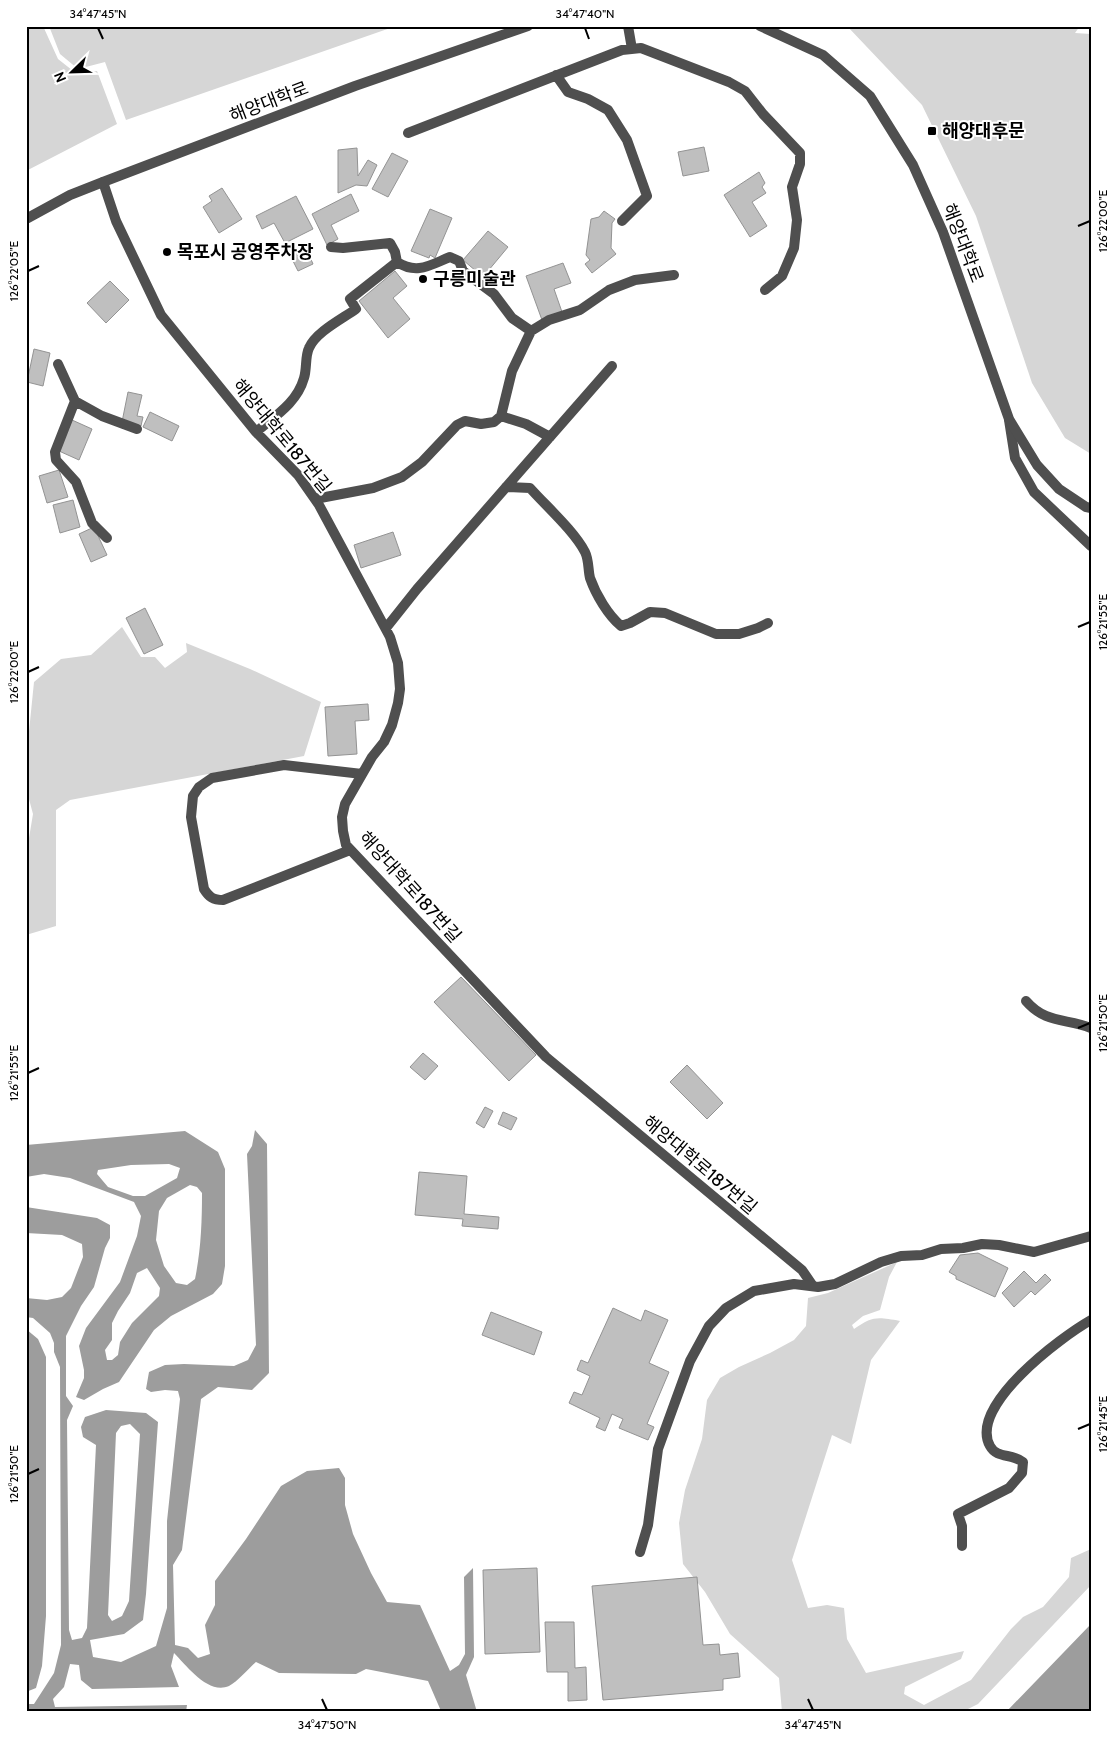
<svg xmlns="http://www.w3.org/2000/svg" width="1117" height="1738" viewBox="0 0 1117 1738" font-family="Cabin,'Noto Sans KR',sans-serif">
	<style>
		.green { fill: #d6d6d6 }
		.water { fill: #9d9d9d; fill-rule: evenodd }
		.building { fill: #bfbfbf; stroke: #939393 }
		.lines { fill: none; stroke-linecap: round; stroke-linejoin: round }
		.service { stroke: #4f4f4f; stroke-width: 10 }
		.minor { stroke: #4f4f4f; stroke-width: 10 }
		.tertiary { stroke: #4f4f4f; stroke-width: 10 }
		.ticks { fill: none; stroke: #000; stroke-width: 2 }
		.poi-dot { fill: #000; stroke: #fff; stroke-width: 2 }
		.labels { text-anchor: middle; stroke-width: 4; stroke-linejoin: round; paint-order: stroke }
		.street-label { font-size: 18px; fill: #000; stroke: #fff }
		.poi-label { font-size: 18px; font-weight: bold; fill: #000; stroke: #fff; text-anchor: start }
		.neatline { fill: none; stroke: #000; stroke-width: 2 }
		.ticks-label { font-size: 12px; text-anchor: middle; fill: #000 }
	</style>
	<rect width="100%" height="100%" fill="#fff"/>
	<path class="green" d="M26,26H43L58,59L77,74L97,71L117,124L26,171Z
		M49,26H396L126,120L105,62L78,69L60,54Z
		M847,26H1080L1075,33L1091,34V454L1065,438L1032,383L976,216L922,105Z
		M122,627L141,657H155L165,668L187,652L186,643L250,669L321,702L304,756L70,800L56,810V926L26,935V856L33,814L26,788V761L34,682L61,659L91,655Z
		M897,1262L889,1277L880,1310L863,1316L852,1325L854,1329C873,1316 877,1317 900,1321L871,1360L851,1444L832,1435L792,1560L808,1608L827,1605L844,1608L847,1639L866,1673L964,1651L961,1659L905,1687L904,1694L924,1705L971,1680L1011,1629L1023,1617L1043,1607L1069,1577L1071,1558L1091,1549V1585L978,1704L962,1712H782L779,1678L730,1634L705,1592L683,1564L679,1523L685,1490L702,1439L707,1400L720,1378L739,1367L770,1353L794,1340L806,1326L808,1298L828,1293Z"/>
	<path class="water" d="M255,1130L267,1144L269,1373L252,1390L218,1387L201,1399L182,1550L173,1565L175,1645L188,1648L198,1658L210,1654L205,1625L215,1605V1581L246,1539L281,1486L307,1471L339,1468L345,1478V1505L353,1534L371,1573L387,1602L420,1605L450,1671L459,1665L465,1654L464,1577L473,1568L474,1657L466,1675L477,1712L441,1711L428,1681L366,1669L356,1674L279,1673L256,1662C249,1668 237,1682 229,1686C208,1695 187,1666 174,1653L171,1666L179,1687L92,1689L81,1680L79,1665L70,1664L64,1687L53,1699L55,1707L187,1705L186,1712H26V1704H34L54,1673L61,1645L60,1367L54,1352V1343L50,1333L33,1318L26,1317V1298L47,1300L62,1297L71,1288L83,1257L82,1244L62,1235L26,1233V1207L97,1218L110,1225V1238L105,1248L94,1287L81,1306L66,1336V1396L73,1406L67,1420L69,1630L72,1640L82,1638L87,1628L96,1445L83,1437L81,1427L85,1417L106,1410L146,1413L158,1422L146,1594L143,1620L124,1634L90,1640L93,1657L121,1662L156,1646L167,1608V1521L180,1399L178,1391L165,1390L151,1392L146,1389L149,1372L165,1365L184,1364L234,1366L248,1360L256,1345L247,1154L252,1146ZM130,1424L140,1434L129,1601L122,1616L112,1621L108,1615L116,1433L121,1426Z
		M185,1131L218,1152L225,1169V1266L222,1284L213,1294L171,1316L154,1330L119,1382L103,1389L84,1400L76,1397L84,1378V1370L79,1346L86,1328L120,1282L137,1236L141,1216L134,1202L70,1178L44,1174L26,1177V1145ZM169,1164L180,1168L177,1178L145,1196H133L108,1187L97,1174L98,1170L131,1165ZM190,1185L197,1187L202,1193C202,1222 201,1250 195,1279L187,1285L176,1283L164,1266L156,1240L159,1211L167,1198ZM147,1268L160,1288L159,1296L132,1323L120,1342L118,1355L112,1360H107L105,1350L112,1340V1323L118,1311L130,1293L137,1273Z
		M26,1329L38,1339L46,1357V1616L42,1666L36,1688L26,1692Z
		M1091,1624V1712H1006Z"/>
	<path class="building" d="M704,147L709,171L683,176L678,152Z
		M357,148L358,176L368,160L377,165L367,186L356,185L338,193V150Z
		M392,153L408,161L388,197L372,189Z
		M759,172L765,183L762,187L766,193L752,202L767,226L750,237L724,195Z
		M222,188L242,219L219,233L203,207L212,201L209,196Z
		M351,194L359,211L331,225L338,239L327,245L312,214Z
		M296,196L313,229L285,243L274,223L262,229L256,216Z
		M430,209L452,218L435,258L430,255L429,258L411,251Z
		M604,211L615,219L612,223L611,248L616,254L592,273L585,264L590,260L586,255L591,219L599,217Z
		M488,231L508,247L483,277L463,260Z
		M294,244L302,261L310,257L313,264L298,271L286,247Z
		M563,263L571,283L554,289L562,312L542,320L526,276Z
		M395,271L407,286L393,298L410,319L388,338L359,301Z
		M110,281L129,300L106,323L87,303Z
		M34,349L50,353L43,386L27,382Z
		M128,392L142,395L137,416L143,417L141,426L122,422Z
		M150,412L179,426L172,441L143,427Z
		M72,420L92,429L79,460L59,451Z
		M59,470L68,497L47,503L39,476Z
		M73,500L80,527L60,533L53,505Z
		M94,527L107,555L91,562L79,534Z
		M393,532L401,555L361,568L354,545Z
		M145,608L163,645L144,654L126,618Z
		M368,704L369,720L355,721L357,754L328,756L325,707Z
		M461,977L536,1055L509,1081L434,1002Z
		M423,1053L438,1066L425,1080L410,1067Z
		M687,1065L723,1103L707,1119L670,1082Z
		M485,1107L493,1111L484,1128L476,1123Z
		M503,1112L517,1118L511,1130L498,1124Z
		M419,1172L467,1176L464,1214L499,1217L498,1229L462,1226L463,1219L415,1215Z
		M978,1253L1008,1268L995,1297L956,1279V1276L949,1272L960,1255Z
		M1024,1271L1036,1283L1045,1274L1051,1280L1035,1295L1031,1291L1014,1307L1002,1293Z
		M613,1308L641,1321L645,1310L668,1320L649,1363L669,1372L647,1424L654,1427L648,1440L619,1428L623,1419L612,1414L605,1431L596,1427L600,1418L569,1403L574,1392L582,1395L590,1376L577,1370L581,1360L588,1363Z
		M491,1312L542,1332L534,1355L482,1335Z
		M537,1568L540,1652L485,1654L483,1570Z
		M697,1577L703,1645L719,1644L720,1655L738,1653L740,1677L723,1679V1690L603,1700L592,1586Z
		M545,1622H574L575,1668L586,1667L587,1700L568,1701V1672H547Z"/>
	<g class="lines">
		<path class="service" d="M628,26L632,49
			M556,75L568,92L588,99L608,110L627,140L647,196L622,221
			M408,133L622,50L641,48L729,82L745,91L763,114L800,153V164L792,187L797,220L794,248L782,276L765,290
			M103,182L116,221L161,315L256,432L298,475L319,505L390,637L398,663L400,689L398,703L392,725L384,742L372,757L345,804L342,817L343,831L346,845L546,1057L802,1270L813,1286
			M331,247L343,248L390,243L395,252L397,262C417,275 430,265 450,257L459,261L463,271L494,294L512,318L531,331
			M58,364L75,401L55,452L56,460L76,482L92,523L107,538
			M75,401L102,416L137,429
			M501,416L526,424L550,437
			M1009,420L1015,458L1034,492L1091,546
			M256,432C275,416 297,403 304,378C307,369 305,356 309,348C316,332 342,319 356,309L350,299L397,262
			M506,487L530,488C547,507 574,531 585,552C589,560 588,570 590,578C596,595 608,615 621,626L630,623L650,612L665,613L716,634H739L758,628L768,623
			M315,499L373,488L402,477L422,462L457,425L465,421L481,424L494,422L501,416L512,371L531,331L549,320L580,310L609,290L635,280L674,275
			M386,628L417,589L612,366
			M350,850L223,900C213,900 209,897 204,889L191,817L193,796L199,787L212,778L284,765L362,774
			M1026,1001C1046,1024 1066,1018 1091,1028
			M962,1546V1526L958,1514L1009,1488L1022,1473L1023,1462C1012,1453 997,1459 990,1446C968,1406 1061,1337 1091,1320"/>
		<path class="minor" d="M640,1552L648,1525L658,1449L690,1361L709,1326L726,1308L754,1291L794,1284L818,1287L835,1284L881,1262L901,1256L922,1255L941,1249L963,1248L982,1244L999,1245L1034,1252L1091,1236"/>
		<path class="tertiary" d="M760,26L823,55L870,96L913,165L943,232L1009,419L1037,465L1059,489L1086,507L1091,508
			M26,219L70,195L103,182L355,86L528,26"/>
	</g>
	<path class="ticks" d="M98,28L103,39M585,28L589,39M1078,226L1090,221M28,271L39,266M1078,627L1090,622M28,672L39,667M1078,1028L1090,1023M28,1073L39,1068M1078,1429L1090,1424M28,1474L39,1469M322,1699L327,1710M808,1699L813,1710"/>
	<g class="poi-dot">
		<rect x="927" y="126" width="10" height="10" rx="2.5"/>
		<circle cx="167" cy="252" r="5"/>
		<circle cx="423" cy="279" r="5"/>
	</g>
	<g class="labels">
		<g class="street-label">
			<text transform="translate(269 102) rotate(-21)" y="6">해양대학로</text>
			<text transform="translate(963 243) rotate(69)" y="6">해양대학로</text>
			<text transform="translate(282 436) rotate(50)" y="6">해양대학로187번길</text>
			<text transform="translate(410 887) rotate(48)" y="6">해양대학로187번길</text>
			<text transform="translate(700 1165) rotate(40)" y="6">해양대학로187번길</text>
		</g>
		<g class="poi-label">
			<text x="942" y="137">해양대후문</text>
			<text x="177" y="258">목포시 공영주차장</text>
			<text x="433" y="285">구릉미술관</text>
		</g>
	</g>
	<rect width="1117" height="1738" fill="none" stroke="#ffffff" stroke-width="55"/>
	<g transform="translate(72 72) rotate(247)" stroke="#ffffff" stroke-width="4" paint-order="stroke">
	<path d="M0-4L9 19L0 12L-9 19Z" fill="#000000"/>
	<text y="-8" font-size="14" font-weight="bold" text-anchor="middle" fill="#000000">N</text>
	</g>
	<rect x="28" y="28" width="1062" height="1682" class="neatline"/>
	<g class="ticks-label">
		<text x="98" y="18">34°47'45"N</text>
		<text x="585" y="18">34°47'40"N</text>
		<text transform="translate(1103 221) rotate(-90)" y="4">126°22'00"E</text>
		<text transform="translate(14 271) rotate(-90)" y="4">126°22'05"E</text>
		<text transform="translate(1103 622) rotate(-90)" y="4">126°21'55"E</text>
		<text transform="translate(14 672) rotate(-90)" y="4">126°22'00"E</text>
		<text transform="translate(1103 1023) rotate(-90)" y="4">126°21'50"E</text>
		<text transform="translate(14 1073) rotate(-90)" y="4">126°21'55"E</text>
		<text transform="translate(1103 1424) rotate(-90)" y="4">126°21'45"E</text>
		<text transform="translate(14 1474) rotate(-90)" y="4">126°21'50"E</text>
		<text x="327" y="1729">34°47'50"N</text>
		<text x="813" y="1729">34°47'45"N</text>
	</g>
</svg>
